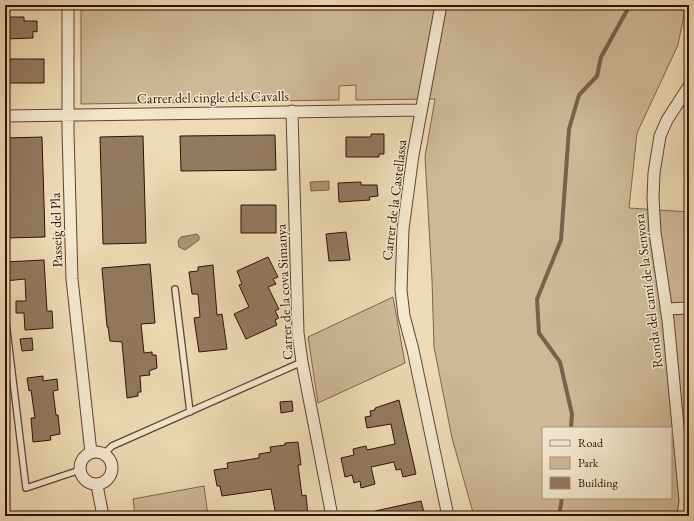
<svg xmlns="http://www.w3.org/2000/svg" width="694" height="521" viewBox="0 0 694 521" font-family="'EB Garamond',serif">
	<style>
		.green { fill: #ceb896; stroke: #80644c; fill-rule: evenodd }
		.water { fill: #ae9578; stroke: #7c6049 }
		.lines { fill: none; stroke-linecap: round; stroke-linejoin: round }
		.stream { stroke: #7c6049; stroke-width: 4 }
		.building { fill: #93795f; stroke: #311003 }
		.service-casing { stroke: #60422f; stroke-width: 8 }
		.minor-casing { stroke: #60422f; stroke-width: 13 }
		.service { stroke: #f4e7ce; stroke-width: 5.5 }
		.minor { stroke: #f4e7ce; stroke-width: 11 }
		.labels { text-anchor: middle; stroke-width: 3; stroke-linejoin: round; paint-order: stroke }
		.street-label { font-size: 14px; fill: #311003; stroke: #f4e7ce }
	</style>
	<rect width="100%" height="100%" fill="#eedab4"/>
	<filter id="stains"><feTurbulence type="fractalNoise" baseFrequency=".005" numOctaves="4"/><feColorMatrix values="0 0 0 0 .2 0 0 0 0 .09 0 0 0 0 .02 0 0 0 .5 -.17"/></filter>
	<radialGradient id="worn" r=".72"><stop offset=".6" stop-color="#630" stop-opacity="0"/><stop offset="1" stop-color="#630" stop-opacity=".3"/></radialGradient>
	<path class="green" d="M81,5H686L678,45L637,133L629,208L689,212V516H474L452,438L434,347L432,280L425,157L435,99L356,100V85L339,86V100L81,104ZM543,428H671V498H543Z
		M393,297L405,363L318,403L308,337Z
		M204,486L208,516H135L133,499Z"/>
	<path class="water" d="M329,181V190L311,191L310,182Z
		M197,234L199,236V240L185,250L179,247L178,241L181,237Z"/>
	<g class="lines">
		<path class="stream" d="M571,428L572,414L560,362L539,333L537,299L561,240L569,129L579,95L597,76L601,57L630,5
			M559,516L562,498"/>
	</g>
	<path class="building" d="M5,17H24V21H37V32L33,31V38L5,39Z
		M5,59H44V83H5Z
		M371,134H384V154H379V157H346V137H371Z
		M275,135L276,170L181,171L180,136Z
		M143,136L146,243L103,244L100,137Z
		M42,137L45,237L5,238V138Z
		M361,182V185H377L378,196L369,197L370,200L339,202L338,183Z
		M241,205H276V233H241Z
		M346,232L350,260L329,261L326,234Z
		M268,257L278,277L273,279L276,284L268,287L279,309L275,311L279,318L275,320L277,325L246,339L234,314L249,307L239,285L242,284L237,271Z
		M44,260L47,311H52L53,328L25,330L24,313H16V301H26L25,279L5,281V262Z
		M150,264L155,323L141,324L144,353L152,352V355H156L157,368L149,371L150,375L140,376L141,392H138V396L127,398L122,342L110,341L108,327H107L102,268Z
		M213,265L217,315L222,314L227,349L199,352L194,318L200,317L198,294H192L189,272L198,271V267Z
		M32,338L33,350L22,351L20,339Z
		M43,376V381L57,379L58,390L53,391L56,415H58L60,434L50,436L51,440L33,442L31,418H35L31,390L29,391L27,378Z
		M399,400L416,474L403,477L401,469L396,470L394,462L371,467L375,484L361,488L360,481L354,483L352,475L345,477L341,458L354,455L353,449L366,446L367,450L395,444L391,424L367,428L365,417L371,416L370,411L375,410V408Z
		M292,401L293,411L281,413L280,402Z
		M298,442L301,465H298L302,496L306,495L308,516H276L271,489L222,496L220,486H217L214,470L228,468L227,463L259,458V454L271,452L270,447L285,445V443Z
		M421,501L425,516H375V511Z"/>
	<g class="lines">
		<defs>
			<path id="service" d="M175,289L190,412
				M5,314L26,488L80,470
				M104,454L112,446L302,362"/>
			<path id="minor" d="M68,5V131L72,279L91,453
				M441,5L413,155L403,229L401,290L404,316L413,350L448,516
				M292,111L298,333L302,362L332,516
				M5,116L421,110
				M666,309L689,308
				M80 468a16 16 0 1 1 32 0a16 16 0 1 1-32 0Z
				M97,485L103,516
				M685,501L668,320L655,232L653,198L654,173L660,136L667,120L689,86
				M683,516L685,501L689,500"/>
		</defs>
		<use href="#service" class="service-casing"/>
		<use href="#minor" class="minor-casing"/>
		<use href="#service" class="service"/>
		<use href="#minor" class="minor"/>
	</g>
	<g class="labels">
		<g class="street-label">
			<text transform="translate(213 97) rotate(-1)" y="5">Carrer del cingle dels Cavalls</text>
			<text transform="translate(394 200) rotate(-83)" y="5">Carrer de la Castellassa</text>
			<text transform="translate(56 230) rotate(-92)" y="5">Passeig del Pla</text>
			<text transform="translate(648 291) rotate(-97)" y="5">Ronda del camí de la Senyora</text>
			<text transform="translate(284 292) rotate(-93)" y="5">Carrer de la cova Simanya</text>
		</g>
	</g>
	<rect width="694" height="521" fill="none" stroke="#eedab4" stroke-width="20"/>
	<rect x="6" y="6" width="682" height="509" fill="none" stroke="#311003" stroke-width="2"/>
	<rect x="10" y="10" width="674" height="501" fill="none" stroke="#311003"/>
	<rect x="542" y="427" width="130" height="72" fill="#f4e7ce" stroke="#a6917d"/>
	<rect x="550" y="440" width="20" height="6" fill="#f4e7ce" stroke="#a6917d"/>
	<text x="578" y="447" font-size="12" fill="#311003">Road</text>
	<rect x="550" y="457" width="20" height="12" fill="#ceb896" stroke="#a6917d"/>
	<text x="578" y="467" font-size="12" fill="#311003">Park</text>
	<rect x="550" y="477" width="20" height="12" fill="#93795f" stroke="#a6917d"/>
	<text x="578" y="487" font-size="12" fill="#311003">Building</text>
	<rect width="100%" height="100%" filter="url(#stains)"/>
	<rect width="100%" height="100%" fill="url(#worn)"/>
</svg>
